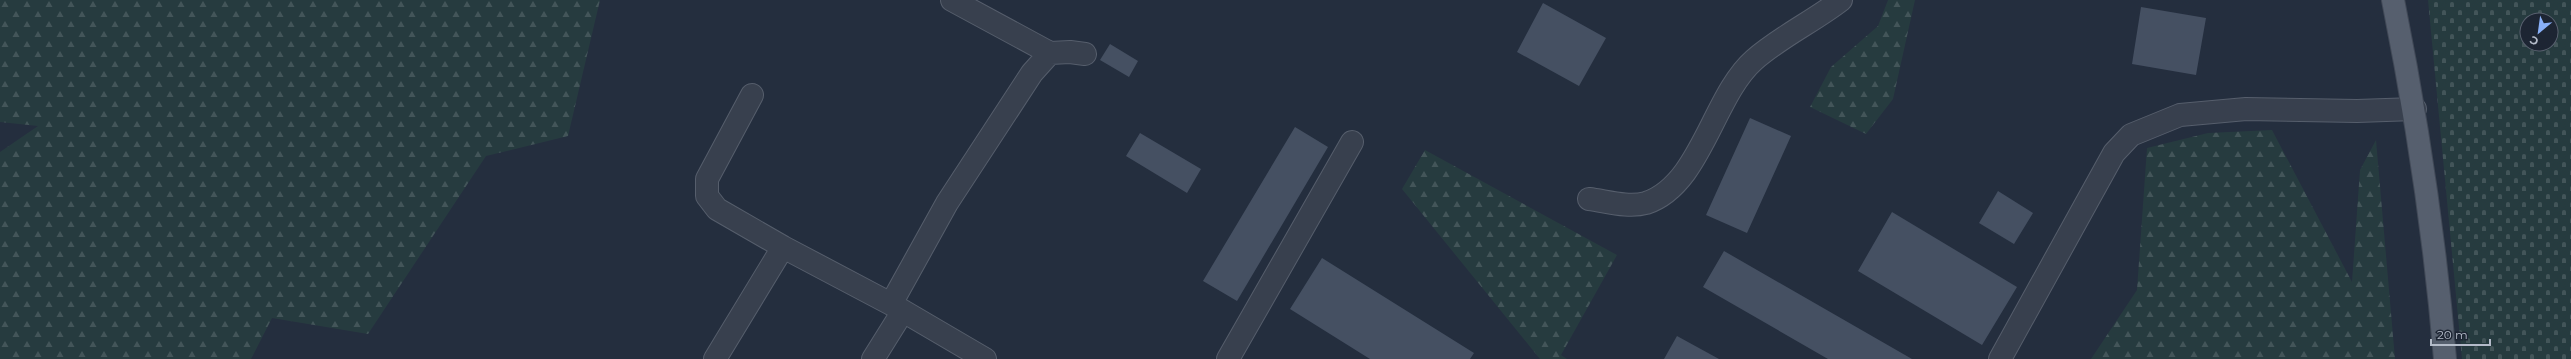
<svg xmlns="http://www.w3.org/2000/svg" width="2571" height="359" viewBox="0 0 2571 359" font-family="Montserrat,sans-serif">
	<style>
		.forest { fill: url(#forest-firs) }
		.cemetery { fill: url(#cemetery-stones); fill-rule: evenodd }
		.building { fill: #455062 }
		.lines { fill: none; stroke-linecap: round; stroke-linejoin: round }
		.minor-casing { stroke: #565e6c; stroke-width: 24 }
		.major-casing { stroke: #414957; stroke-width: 24 }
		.minor { stroke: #38404e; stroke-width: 22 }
		.major { stroke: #565f6e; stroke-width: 22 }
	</style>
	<defs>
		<pattern id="forest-firs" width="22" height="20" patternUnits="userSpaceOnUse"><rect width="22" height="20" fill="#263b3f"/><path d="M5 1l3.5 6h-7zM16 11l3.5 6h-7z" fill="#435559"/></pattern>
		<pattern id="cemetery-stones" width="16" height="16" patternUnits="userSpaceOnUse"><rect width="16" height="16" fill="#263b3f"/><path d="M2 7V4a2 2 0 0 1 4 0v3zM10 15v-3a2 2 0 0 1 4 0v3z" fill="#435559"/></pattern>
	</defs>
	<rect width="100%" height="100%" fill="#242e3e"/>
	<path class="forest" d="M0,0H600L568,136L486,156L368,334L272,318L251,359H0V152L38,126L0,122Z
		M1888,0H1915L1893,99L1866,134L1810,107L1831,67L1878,26Z
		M2272,130L2352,282L2360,170L2376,140L2395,359H2091L2137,290L2147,148L2208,133Z
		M1425,150L1617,255L1561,355L1567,359H1540L1402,189Z"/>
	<path class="cemetery" d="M2428,0H2571V359H2462ZM2527,20H2551V44H2527Z"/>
	<path class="building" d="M1543,3L1606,38L1579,86L1517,52Z
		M2141,7L2206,18L2196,75L2132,64Z
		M1110,44L1138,61L1129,77L1100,60Z
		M1750,118L1791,136L1747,233L1706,215Z
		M1295,127L1328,147L1237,301L1203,281Z
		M1140,133L1201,169L1187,193L1126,156Z
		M1998,191L2033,213L2014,244L1979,223Z
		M1892,212L2017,287L1982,345L1858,271Z
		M1724,251L1912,359H1828L1703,287Z
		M1322,258L1474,353L1470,359H1370L1290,309Z
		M1677,336L1719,359H1664Z"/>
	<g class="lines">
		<defs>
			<path id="minor" d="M952,0L1050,53
				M752,95L707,179V196L717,209L783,247L891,304L985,359
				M1589,199C1606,201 1628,208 1646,203C1701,185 1713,96 1754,60C1780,37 1814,21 1841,0
				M891,304L947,203L1032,73L1050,53L1070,52L1085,54
				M715,359L783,247
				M873,359L903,311
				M1228,359L1352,142
				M2000,359L2114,153L2131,135L2180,115L2246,109L2357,111L2415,109"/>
			<path id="major" d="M2393,0C2417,119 2435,238 2445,359"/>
		</defs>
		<use href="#minor" class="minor-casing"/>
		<use href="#major" class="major-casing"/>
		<use href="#minor" class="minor"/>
		<use href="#major" class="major"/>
	</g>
	<g transform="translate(2539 32) rotate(209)"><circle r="19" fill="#1d2533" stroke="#59616f"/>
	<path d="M0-3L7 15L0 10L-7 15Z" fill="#89b0f8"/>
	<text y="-6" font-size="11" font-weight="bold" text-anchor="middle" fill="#b4bbc9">С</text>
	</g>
	<path d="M2431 339v6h59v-6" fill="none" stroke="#b4bbc9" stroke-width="2"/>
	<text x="2437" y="339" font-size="12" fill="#b4bbc9" stroke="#1d2533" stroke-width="3" paint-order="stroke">20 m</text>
</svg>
